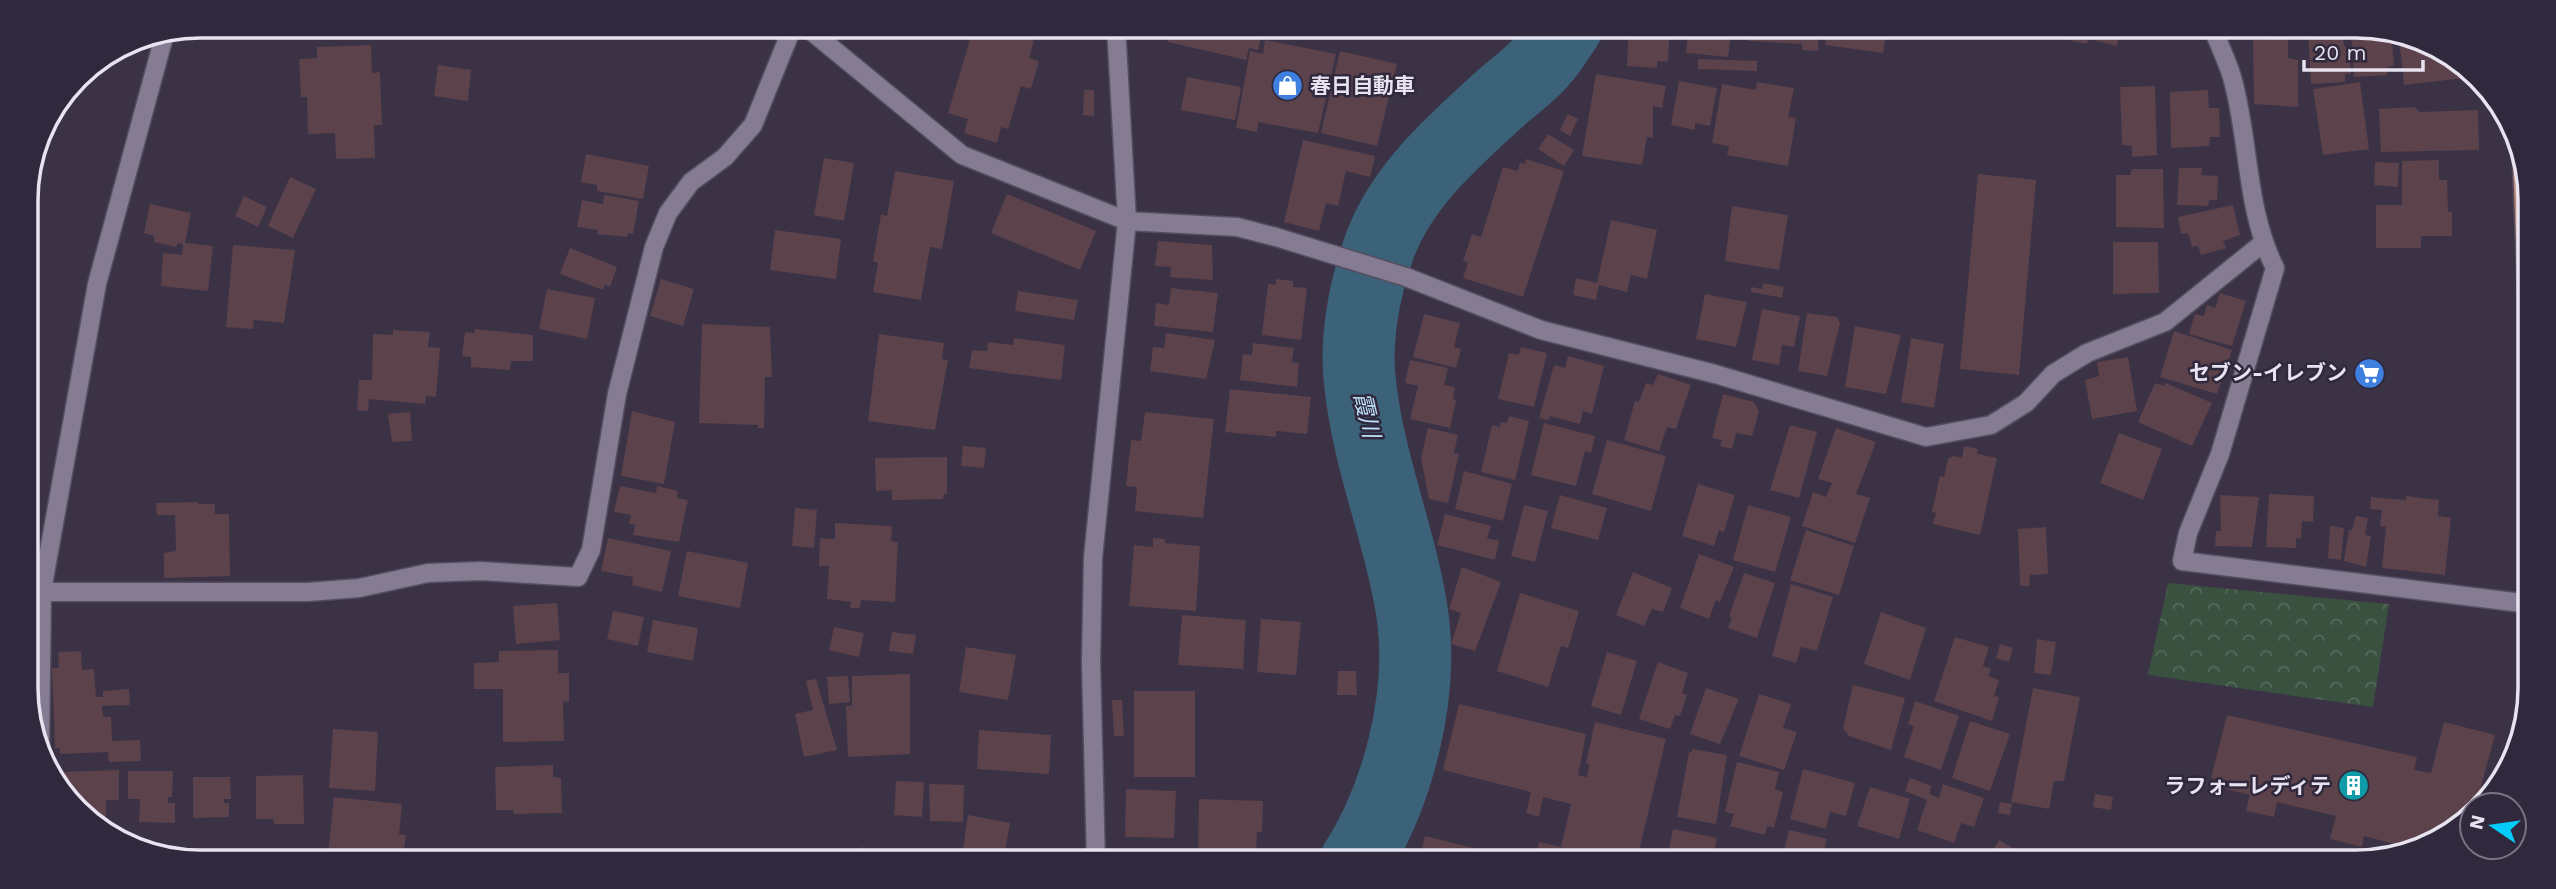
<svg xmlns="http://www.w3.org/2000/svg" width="2556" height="889" viewBox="0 0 2556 889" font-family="'Work Sans','Noto Sans JP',sans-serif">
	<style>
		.forest { fill: url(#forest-crowns) }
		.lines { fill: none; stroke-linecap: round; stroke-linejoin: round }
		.river { stroke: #3c6279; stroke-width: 72 }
		.building { fill: #5b424b }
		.street-casing { stroke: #554e5f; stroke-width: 21 }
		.primary-casing { stroke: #554e5f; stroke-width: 21 }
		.street { stroke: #857b93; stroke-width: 18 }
		.primary { stroke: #ba8773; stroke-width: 18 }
		.labels { text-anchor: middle; stroke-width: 5; stroke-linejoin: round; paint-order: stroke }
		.poi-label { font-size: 21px; font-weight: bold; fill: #e8e3f1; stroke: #30283c; text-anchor: end }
		.water-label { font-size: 23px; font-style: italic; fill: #bce2fb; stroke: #30283c }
		.rim { fill: none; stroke: #e8e3f1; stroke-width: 3.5 }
	</style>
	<defs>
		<pattern id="forest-crowns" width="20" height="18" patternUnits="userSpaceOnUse" patternTransform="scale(1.75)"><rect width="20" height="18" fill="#3a513f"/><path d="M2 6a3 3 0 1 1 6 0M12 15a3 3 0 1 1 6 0" fill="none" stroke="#566a5b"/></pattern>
	</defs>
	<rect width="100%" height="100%" fill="#3b3246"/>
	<path class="forest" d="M2168,583L2389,604L2373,707L2148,675Z"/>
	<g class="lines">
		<path class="river" d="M1355,863C1398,796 1423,698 1413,619C1402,539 1368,463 1360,382C1355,340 1364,291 1378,251C1399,187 1455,140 1503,96C1516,85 1531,74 1542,61C1552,50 1559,38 1567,26"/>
	</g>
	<path class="building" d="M378,26H465V29H452L450,38L377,34Z
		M483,26H532L530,37Z
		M974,26H986L1034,41L1029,58L1039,61L1031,89L1021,86L1008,129L1001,127L997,143L964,133L968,119L948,113Z
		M1167,26H1232L1262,33L1258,50L1249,48L1246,60L1168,42L1171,30Z
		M1629,26H1670L1668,62L1657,61V68L1627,66Z
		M1689,26H1732L1728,57L1686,53Z
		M1749,26H1819L1818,51L1802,50V44L1748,41Z
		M1828,26H1887L1883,53L1825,45Z
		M2033,26H2121L2117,46L2089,39L2086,44L2032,31Z
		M2172,26H2191L2193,30L2179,39Z
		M2342,31L2344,46H2349L2351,74H2345V82L2311,84L2308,33Z
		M2384,31L2386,41H2392L2394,65L2387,68V75L2354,77L2351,33Z
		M2411,35L2473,77L2404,85L2399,37Z
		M2288,39V58L2298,60V107L2254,104L2253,40Z
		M1265,40L1336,54L1318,133L1258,122L1257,132L1236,128L1250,51L1263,54Z
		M371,45L372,73L380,72L382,125H374L375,158L336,159L335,133L308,134L307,97H301L299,59L317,58V47Z
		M1340,51L1397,64L1377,146L1321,133Z
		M1698,59L1757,61V71L1698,69Z
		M438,65L471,70L468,101L434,96Z
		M1596,74L1666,86L1662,108L1653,106V138L1647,137L1642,165L1582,156Z
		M1187,77L1241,87L1235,120L1181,110Z
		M1679,81L1717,88L1710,126L1695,123V130L1671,125Z
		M1757,82L1794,88L1788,117L1796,118L1788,166L1727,155L1729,146L1712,143L1722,84L1756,90Z
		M2360,82L2369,149L2323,155L2313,89Z
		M2155,86L2157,155L2132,157V146L2122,145L2120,87Z
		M1084,90H1094V116L1083,115Z
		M2208,90L2209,108H2219L2220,137H2210L2209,146L2171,148L2170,92Z
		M2415,107L2419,112L2478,110L2479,150L2381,152L2379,109Z
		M1568,114L1578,119L1570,136L1560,130Z
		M1548,134L1574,150L1564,166L1538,149Z
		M1303,140L1375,156L1370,177L1346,171L1338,206L1326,203L1319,231L1284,222Z
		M586,154L649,166L643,199L597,191V185L581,182Z
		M824,158L854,163L844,221L814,215Z
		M1526,159L1564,171L1523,297L1463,278L1468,263L1463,261L1472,234L1481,237L1503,167L1517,171L1520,163L1525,164Z
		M2439,160V180H2447L2448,212H2452V236H2421V248H2376V205H2402V161Z
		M2375,162L2399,163L2398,187L2374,185Z
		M2179,168H2202L2201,175L2218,176L2217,200H2209L2208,206L2177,205Z
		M2132,169H2163L2164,228L2116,227V175H2130Z
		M895,171L954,181L942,249L930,247L921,300L873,292L878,263L873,261L881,214L887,216Z
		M1978,174L2036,180L2019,375L1960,369Z
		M290,177L316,189L293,238L268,226Z
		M1007,194L1096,231L1080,270L991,233Z
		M604,195L639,201L633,234L628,233L627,237L597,234L598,230L577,227L582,200L603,204Z
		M244,196L267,207L258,227L235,216Z
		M150,204L191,213L185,243L213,246L208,291L161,286L163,253L182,255L183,245L178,243L176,247L154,242V236L144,233Z
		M2233,205L2240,235L2223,241L2226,248L2201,255L2198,246L2192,247L2188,233L2181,234L2178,217Z
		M1732,206L1788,215L1779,270L1725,261Z
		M1611,220L1657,230L1647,279L1631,275L1627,292L1599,285L1596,300L1573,295L1576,278L1597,283Z
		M775,230L841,239L836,279L770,270Z
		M1158,241L1212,245L1213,280L1170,277L1171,267L1155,266Z
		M2113,242H2158L2159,293L2113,294Z
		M233,245L295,250L284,323L254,320L253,329L226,327Z
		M570,248L617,267L610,287L605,285L603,290L560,274Z
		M661,279L694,289L683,326L650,316Z
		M1276,279L1293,281V287L1307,288L1301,340L1262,335L1268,284L1276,285Z
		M1763,283L1784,287L1782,298L1751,292V287L1762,289Z
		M1171,288L1218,293L1213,332L1154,326L1156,303L1169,305Z
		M547,289L595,298L587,339L539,329Z
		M1018,291L1078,300L1074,320L1015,311Z
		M2220,293L2246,301L2232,346L2189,334L2195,314L2204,316L2207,305L2215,308Z
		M1705,294L1747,302L1736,347L1696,339Z
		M1762,309L1800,316L1794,347L1782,345L1779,365L1752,360Z
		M1807,313L1837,317L1840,323L1827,376L1798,371Z
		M1424,314L1460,323L1454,347L1461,349L1456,368L1413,357Z
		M702,324L770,327L772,377H765L764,428H758V425L699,423Z
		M1855,326L1901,335L1886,394L1845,387Z
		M475,329L533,335V361H511L510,370L471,367V357L462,356L465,332L474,333Z
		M393,330L430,332L428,347L440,348L436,397L426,396L425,404L369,399L368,411L357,410L359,380H372L373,334L393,335Z
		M2174,331L2232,350L2217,394L2160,377Z
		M1166,333L1215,340L1206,379L1150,371L1153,347L1164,348Z
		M879,334L944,343L942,359L948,360L935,430L868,421Z
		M1014,338L1065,345L1061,380L969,368L972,350L987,351L988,342L1013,345Z
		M1911,338L1944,344L1934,408L1901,402Z
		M1253,343L1294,348L1292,362L1299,363L1297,387L1240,380L1243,354L1252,355Z
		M1521,347L1547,353L1534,407L1498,399L1509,353L1519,355Z
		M1568,356L1604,366L1592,414L1583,411L1580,424L1550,416L1549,420L1539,418L1554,365L1565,368Z
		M2128,357L2137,411L2092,419L2085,380L2099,376L2097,362Z
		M1410,360L1448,368L1444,385L1455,387L1453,399L1456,400L1450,428L1410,419L1418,386L1405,383Z
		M1658,374L1691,385L1676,429L1667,427L1659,451L1624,440L1635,401L1639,402L1646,383L1653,385Z
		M2155,383L2164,386L2166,383L2212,403L2192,446L2138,422Z
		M1230,389L1311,397L1307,434L1276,431V437L1225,432Z
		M1723,394L1754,402L1759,412L1752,436L1736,433L1732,449L1720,446L1722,440L1712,438Z
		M632,411L675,422L664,484L621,476Z
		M410,412L412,441L392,442L388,414Z
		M1145,412L1214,419L1203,518L1135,511L1137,487L1126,486L1131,440L1141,441Z
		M1509,416L1529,421L1515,480L1481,472L1492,425L1500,427L1501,422L1507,423Z
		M1544,423L1595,436L1591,453L1585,451L1576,486L1531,475Z
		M1790,425L1817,432L1799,498L1770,490Z
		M1428,428L1458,435L1454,453L1459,454L1448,503L1429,499L1421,458Z
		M1836,428L1876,442L1856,494L1870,498L1855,543L1802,526L1813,492L1826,497L1832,483L1818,479Z
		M2119,433L2162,449L2143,500L2100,483Z
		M1607,440L1666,456L1651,511L1592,494Z
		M963,446L986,448L984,468L961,466Z
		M1964,446L1978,449L1977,454L1997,458L1980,535L1933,524L1936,513L1932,512L1940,476L1944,477L1948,459L1953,456L1962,458Z
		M947,457V494H944L943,499L892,500V490L876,491L875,458Z
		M1464,471L1512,484L1503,521L1455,509Z
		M1698,484L1735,495L1724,532L1719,530L1714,546L1682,536Z
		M620,486L656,493L657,486L678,491L677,498L688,500L679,542L633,535L635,525L629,524L631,515L614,512Z
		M2269,494L2314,496L2313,522L2302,521L2301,539L2296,538V548L2266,547Z
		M1560,495L1607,508L1598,540L1551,528Z
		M2220,495L2259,497L2252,547L2215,546L2216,531H2221Z
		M2406,496L2439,500L2438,516L2451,518L2445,575L2382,568L2386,527L2380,526L2382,510L2370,509L2371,497L2406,500Z
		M198,502V504H215V514H229L230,576L164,578V553L176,551L175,515H157L156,503Z
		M1524,505L1548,511L1535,562L1511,556Z
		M1748,505L1791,517L1775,572L1733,560Z
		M795,508L817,510L814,548L792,546Z
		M1445,514L1491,526L1487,538L1499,541L1495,560L1437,545Z
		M2356,516L2368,518L2365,535L2371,536L2366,567L2344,561L2349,530H2352Z
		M835,523L892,526L891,541L898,542L895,602L861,600L860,608H850L851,602L827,599L829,566H819L820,538L835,539Z
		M2330,526L2344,528L2341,560L2328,558Z
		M2046,527L2048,574L2030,575L2029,586H2020L2018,529Z
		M1806,530L1854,546L1839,595L1790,580Z
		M608,538L671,551L662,592L632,585L633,577L601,571Z
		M1153,538L1165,539V543L1200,546L1196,611L1129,606L1134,545L1153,547Z
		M687,551L748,563L740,608L678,596Z
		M1699,554L1734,567L1720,602L1716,600L1709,619L1680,608Z
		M1462,567L1501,582L1475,651L1451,644L1461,613L1449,609Z
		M1633,572L1672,588L1663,612L1652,609L1644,626L1616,615Z
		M1744,573L1775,583L1757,638L1728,628L1732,618L1729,616Z
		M1791,584L1833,597L1817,651L1801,647L1796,663L1772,656Z
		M1520,593L1579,611L1568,648L1561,646L1548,687L1497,671Z
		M557,603L560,640L516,644L513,606Z
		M613,611L644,617L638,646L607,639Z
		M1881,612L1926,628L1910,680L1864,664Z
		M1182,615L1246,620L1243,669L1178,665Z
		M1261,619L1301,622L1296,675L1257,672Z
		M653,620L698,628L693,661L647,652Z
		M834,627L864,633L859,657L829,650Z
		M892,632L916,635L913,654L889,651Z
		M1955,637L1989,647L1983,666L1991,669L1988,676L1999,680L1994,696L1999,697L1992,721L1934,701Z
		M2037,639L2056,642L2051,675L2034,673Z
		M2000,644L2013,648L2009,662L1996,658Z
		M966,647L1016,655L1008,700L959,692Z
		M558,650V673H569V702L563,701L564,741L503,742V689H474V663L499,662V651Z
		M81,651L82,670L94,669L96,697H103V691L129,689L130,705L102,706L103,717H111L112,741L140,740L141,761L109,762L108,752L60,754V748L55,749L52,668H59L58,652Z
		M1607,652L1637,661L1621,715L1591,706Z
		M1658,662L1688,673L1682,693L1687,695L1680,716L1675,715L1670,729L1639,719Z
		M1338,671H1356L1357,695H1337Z
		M910,674V754L848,757L846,706H852V676Z
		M848,676L850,702L829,704L827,677Z
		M816,679L837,750L804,757L795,714L813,710L806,681Z
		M1853,685L1905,698L1891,750L1849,736L1843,728Z
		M1706,688L1739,699L1720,744L1690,734Z
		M2033,688L2080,697L2064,781H2054L2049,809L2011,802Z
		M1134,691H1195V777H1134Z
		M1759,694L1791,704L1783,728L1797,732L1784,770L1739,756Z
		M1112,700H1122L1124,736H1114Z
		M1915,701L1959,716L1941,770L1904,757L1914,726L1908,724Z
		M1459,704L1586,734L1577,781L1578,775L1587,777L1589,764L1586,763L1595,722L1666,739L1636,863H1553L1554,858L1536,854L1539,842L1561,847L1571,804L1543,797L1539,817L1526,813L1531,792L1443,770Z
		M2227,715L2417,757L2414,770L2431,773L2444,722L2495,735L2476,805H2472V812L2462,826L2397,851L2398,845L2364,836L2362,847L2330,839L2336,816L2277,802L2274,817L2246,811L2250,795L2226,789L2227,782L2211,778Z
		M1970,721L2010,734L1990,791L1952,778Z
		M333,729L378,732L375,791L329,788Z
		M979,730L1051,735L1049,774L977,769Z
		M1692,749L1727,755L1716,824L1677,817L1689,752H1692Z
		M1737,762L1779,772L1775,789L1783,792L1774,828L1767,826L1765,835L1730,826L1734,814L1725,812Z
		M553,765V777L561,778L562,813L514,814L513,810H496L495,767Z
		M1803,769L1855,783L1846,816L1830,812L1826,829L1790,819Z
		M119,770V800H106V827L70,804L66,788L60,783V772Z
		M128,771H173L172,797H168V803H175V823L139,822L140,799H128Z
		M303,775L304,824H274L273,819H256V776Z
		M193,777H230L231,799H224V803H229V817L193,818Z
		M1910,778L1932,786L1929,794L1939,798L1943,784L1984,798L1974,827L1961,823L1954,843L1917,830L1927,800L1905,791Z
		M896,781L924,782L922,817L894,815Z
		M929,784L964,785L963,822L930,821Z
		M1870,787L1910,799L1899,839L1857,826Z
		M1126,789L1176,791L1174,838L1125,837Z
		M2095,794L2113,797L2111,810L2093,807Z
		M334,797L402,804L399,834L406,835L403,859H396V863H327Z
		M1199,799L1263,801L1262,832H1257L1256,855H1246V859L1198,857Z
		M2000,802L2012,804L2010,815L1998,813Z
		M968,815L1010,823L1003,863H961Z
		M1673,829L1717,838L1712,863H1666Z
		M1789,830L1827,839L1821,862H1781Z
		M1425,836L1530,862V863H1418Z
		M1999,840L2026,856L2031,851L2049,862H1986Z
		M861,847L913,862V863H856Z
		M481,856L508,861V863H480Z"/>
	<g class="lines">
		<defs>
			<path id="street" d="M805,26L962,155L1127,221L1237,227L1276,237L1406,277L1541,330L1715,374L1926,437L1991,425L2026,403L2053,374L2087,353L2165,322L2263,243
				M2212,26C2218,43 2227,60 2232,77C2250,140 2245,208 2275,268L2220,454L2188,533L2182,561L2522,603
				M29,558L46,568
				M42,592H308L359,588L428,573L481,571L578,577L591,550L617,394L654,247L668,213L691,182L725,157L753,125L793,26
				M40,744L42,592L46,568L97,284L165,33
				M1096,863L1091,662L1093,558L1127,221L1116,26"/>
			<path id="primary" d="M2522,164L2527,294"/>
		</defs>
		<use href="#street" class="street-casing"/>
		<use href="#primary" class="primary-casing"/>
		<use href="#street" class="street"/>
		<use href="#primary" class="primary"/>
	</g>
	<defs>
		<symbol id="shop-disc" viewBox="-11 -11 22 22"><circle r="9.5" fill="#3f7fe0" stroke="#30283c"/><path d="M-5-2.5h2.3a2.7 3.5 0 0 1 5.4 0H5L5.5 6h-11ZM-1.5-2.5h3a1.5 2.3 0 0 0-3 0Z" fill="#fff"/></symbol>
		<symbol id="supermarket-disc" viewBox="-11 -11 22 22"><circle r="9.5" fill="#3f7fe0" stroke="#30283c"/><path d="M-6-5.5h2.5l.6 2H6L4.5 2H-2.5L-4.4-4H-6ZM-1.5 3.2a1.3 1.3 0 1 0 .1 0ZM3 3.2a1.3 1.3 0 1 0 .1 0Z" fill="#fff"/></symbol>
		<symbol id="building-disc" viewBox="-11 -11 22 22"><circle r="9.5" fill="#0f9aa8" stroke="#30283c"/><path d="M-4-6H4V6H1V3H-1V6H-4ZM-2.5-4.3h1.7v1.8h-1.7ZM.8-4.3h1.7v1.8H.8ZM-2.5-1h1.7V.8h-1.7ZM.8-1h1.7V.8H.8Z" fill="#fff"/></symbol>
	</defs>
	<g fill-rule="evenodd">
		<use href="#shop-disc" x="1270" y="68" width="35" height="35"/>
		<use href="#supermarket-disc" x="2352" y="356" width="35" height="35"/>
		<use href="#building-disc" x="2336" y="768" width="35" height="35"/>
	</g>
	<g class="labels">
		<g class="poi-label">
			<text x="1310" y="93" text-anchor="start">春日自動車</text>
			<text x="2347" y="380">セブン-イレブン</text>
			<text x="2331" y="793">ラフォーレディテ</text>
		</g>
		<g class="water-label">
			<text transform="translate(1367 415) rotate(77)" y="8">霞川</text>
		</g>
	</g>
	<path d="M0 0H2556V889H0ZM200 38H2356A162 162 0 0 1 2518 200V688A162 162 0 0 1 2356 850H200A162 162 0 0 1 38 688V200A162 162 0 0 1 200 38Z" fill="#30283c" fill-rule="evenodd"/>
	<path class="rim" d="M200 38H2356A162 162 0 0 1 2518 200V688A162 162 0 0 1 2356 850H200A162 162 0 0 1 38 688V200A162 162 0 0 1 200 38Z"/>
	<g transform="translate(2493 826) rotate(283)"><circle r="33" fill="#30283c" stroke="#7a7384" stroke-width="2"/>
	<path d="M0-5L12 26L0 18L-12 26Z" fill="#04cbf9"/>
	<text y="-10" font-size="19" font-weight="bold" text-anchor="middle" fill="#e8e3f1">N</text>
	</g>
	<path d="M2304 60v10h119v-10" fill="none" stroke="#e8e3f1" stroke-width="3.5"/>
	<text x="2314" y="60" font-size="21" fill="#e8e3f1" stroke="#30283c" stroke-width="5" paint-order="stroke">20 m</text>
</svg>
